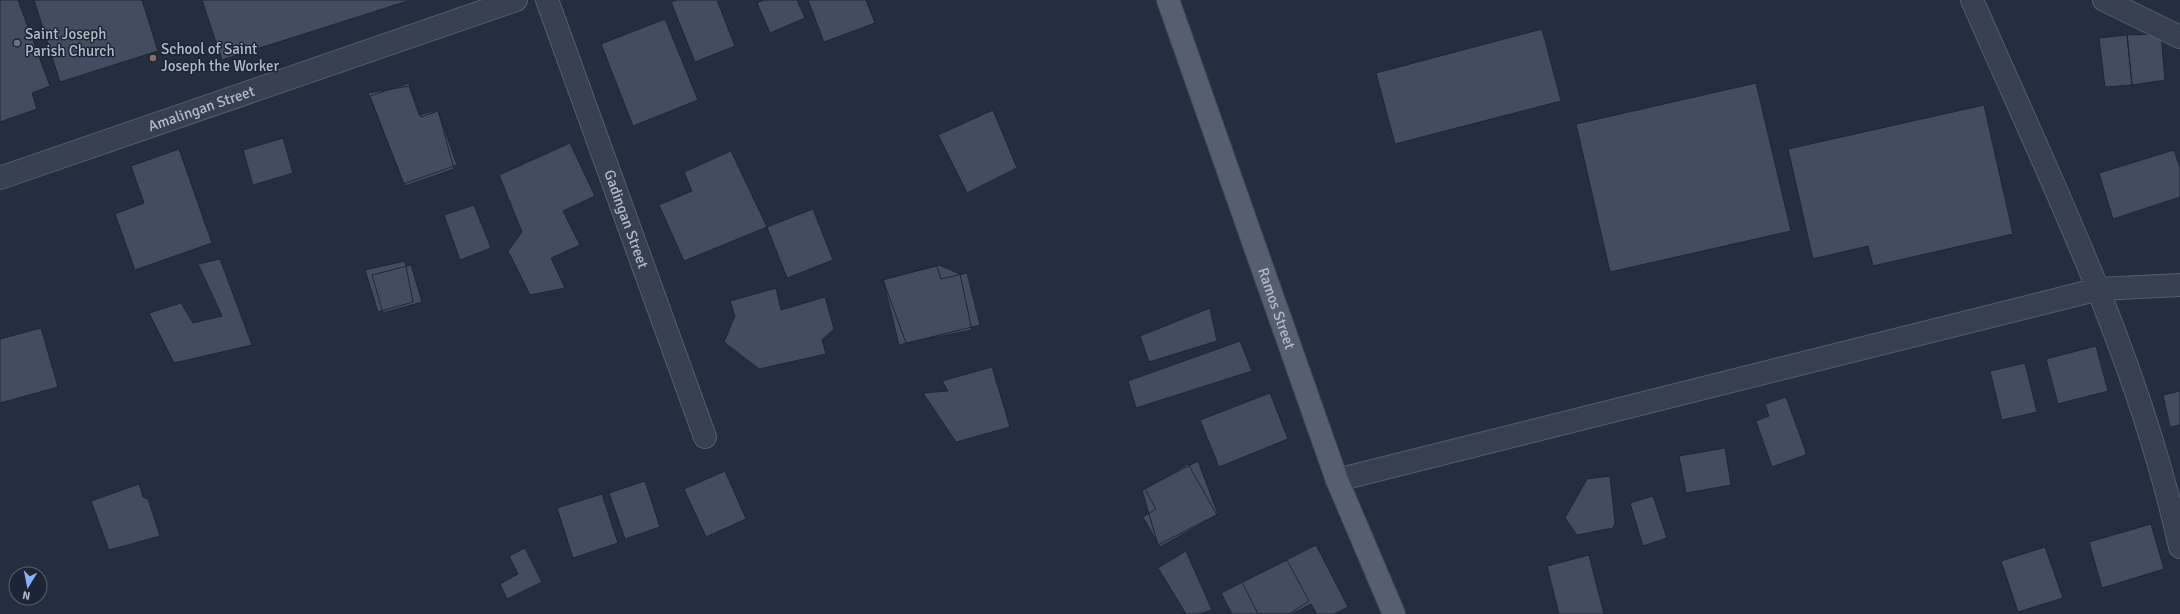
<svg xmlns="http://www.w3.org/2000/svg" width="2180" height="614" viewBox="0 0 2180 614" font-family="Signika,sans-serif">
	<style>
		.building { fill: #424e60; stroke: #1e2735 }
		.lines { fill: none; stroke-linecap: round; stroke-linejoin: round }
		.minor-casing { stroke: #555e6c; stroke-width: 24 }
		.major-casing { stroke: #404957; stroke-width: 24 }
		.minor { stroke: #37404e; stroke-width: 22 }
		.major { stroke: #555f6e; stroke-width: 22 }
		.worship-dot { fill: #6b7280; stroke: #1c2533; stroke-width: 1.5 }
		.education-dot { fill: #8d6e63; stroke: #1c2533; stroke-width: 1.5 }
		.labels { text-anchor: middle; stroke-width: 3; stroke-linejoin: round; paint-order: stroke }
		.poi-label { font-size: 15px; fill: #b3bbc9; stroke: #1c2533; text-anchor: start }
		.street-label { font-size: 15px; fill: #b3bbc9; stroke: #1c2533 }
	</style>
	<rect width="100%" height="100%" fill="#232e3e"/>
	<path class="building" d="M0,0H18L50,86L32,93L37,109L0,122Z
		M34,0H142L158,51L60,82Z
		M202,0H411L222,60Z
		M677,0H717L735,46L695,62L671,2Z
		M764,0H797L805,18L770,33L757,3Z
		M808,0H866L875,23L824,42Z
		M665,19L698,100L633,126L601,44Z
		M1542,29L1561,101L1395,144L1376,73Z
		M2161,34L2165,80L2132,85L2127,35Z
		M2127,35L2132,85L2105,87L2099,38Z
		M409,83L421,117L438,111L457,165L403,184L370,96Z
		M1756,83L1791,231L1610,272L1576,124Z
		M409,86L419,115L438,110L454,169L405,186L368,93Z
		M1984,105L2013,234L1873,266L1868,246L1813,259L1788,149Z
		M993,110L1017,168L967,193L938,135Z
		M283,138L293,173L253,185L243,150Z
		M570,143L595,196L563,211L580,245L551,258L565,288L530,295L508,251L522,232L499,175Z
		M179,149L212,243L135,270L115,214L144,203L131,166Z
		M2174,150L2180,168V197L2113,219L2099,173Z
		M731,151L767,227L684,261L659,205L692,191L684,172Z
		M474,205L491,248L460,260L444,215Z
		M813,209L833,260L787,278L767,227Z
		M220,259L252,345L174,363L149,313L181,303L193,323L222,316L198,264Z
		M405,261L413,302L378,312L365,270Z
		M411,265L422,302L383,313L372,275Z
		M939,265L960,274L972,330L906,343L883,280Z
		M937,266L941,279L967,273L980,325L899,345L883,279Z
		M776,288L781,310L825,297L834,329L822,340L826,354L759,369L724,342L735,316L730,301Z
		M1210,308L1217,341L1149,362L1140,336Z
		M41,328L58,387L0,403V339Z
		M1240,341L1252,371L1136,408L1128,381Z
		M2096,346L2108,391L2058,404L2046,359Z
		M2025,363L2037,412L2002,420L1990,371Z
		M992,367L1010,427L956,442L923,393L948,391L942,381Z
		M2180,391V425L2170,427L2163,395Z
		M1270,393L1288,439L1219,467L1200,420Z
		M1786,397L1806,452L1805,455L1772,467L1756,421L1769,416L1765,404Z
		M1725,448L1731,485L1686,493L1679,456Z
		M1198,461L1218,514L1158,545L1142,490Z
		M1188,464L1217,515L1160,547L1143,517L1156,509L1145,489Z
		M725,471L746,519L706,537L684,489Z
		M1610,476L1615,523L1613,528L1577,535L1565,518L1587,479Z
		M645,481L660,527L625,539L609,493Z
		M139,484L143,497L148,499L160,536L109,550L91,501Z
		M602,494L618,543L573,558L557,508Z
		M1653,496L1667,538L1643,546L1630,503Z
		M2151,524L2164,569L2102,588L2089,542Z
		M1316,545L1348,607L1334,614H1317L1311,604L1292,614H1232L1221,593Z
		M2045,547L2063,598L2018,612L2001,561Z
		M525,548L542,582L507,599L500,584L518,574L509,556Z
		M1186,551L1212,610L1199,614H1186L1158,568Z
		M1589,555L1604,614H1559L1547,566Z
		M1287,560L1309,601L1289,614H1258L1242,582Z"/>
	<g class="lines">
		<defs>
			<g id="minor">
				<path id="s1" d="M547,0L705,437"/>
				<path d="M1972,0C2050,179 2138,355 2180,547"/>
				<path d="M2104,0L2180,37"/>
				<path id="s2" d="M0,178L516,0"/>
				<path d="M1337,480L2099,289L2180,285"/>
			</g>
			<g id="major">
				<path id="s3" d="M1168,0L1337,480L1394,614"/>
			</g>
		</defs>
		<use href="#minor" class="minor-casing"/>
		<use href="#major" class="major-casing"/>
		<use href="#minor" class="minor"/>
		<use href="#major" class="major"/>
	</g>
	<circle class="worship-dot" cx="17" cy="43" r="4"/>
	<circle class="education-dot" cx="153" cy="58" r="4"/>
	<g class="labels">
		<g class="poi-label">
			<text x="25" y="39">Saint Joseph<tspan x="25" dy="17">Parish Church</tspan></text>
			<text x="161" y="54">School of Saint<tspan x="161" dy="17">Joseph the Worker</tspan></text>
		</g>
		<g class="street-label">
			<text dy="5" stroke="none"><textPath href="#s2" startOffset="213">Amalingan Street</textPath></text>
			<text dy="5" stroke="none"><textPath href="#s1" startOffset="233">Gadingan Street</textPath></text>
			<text dy="5" stroke="none"><textPath href="#s3" startOffset="327">Ramos Street</textPath></text>
		</g>
	</g>
	<g transform="translate(28 586) rotate(190)"><circle r="19" fill="#1c2533" stroke="#58616f"/>
	<path d="M0-3L7 15L0 10L-7 15Z" fill="#86b0fb"/>
	<text y="-6" font-size="11" font-weight="bold" text-anchor="middle" fill="#b3bbc9">N</text>
	</g>
</svg>
